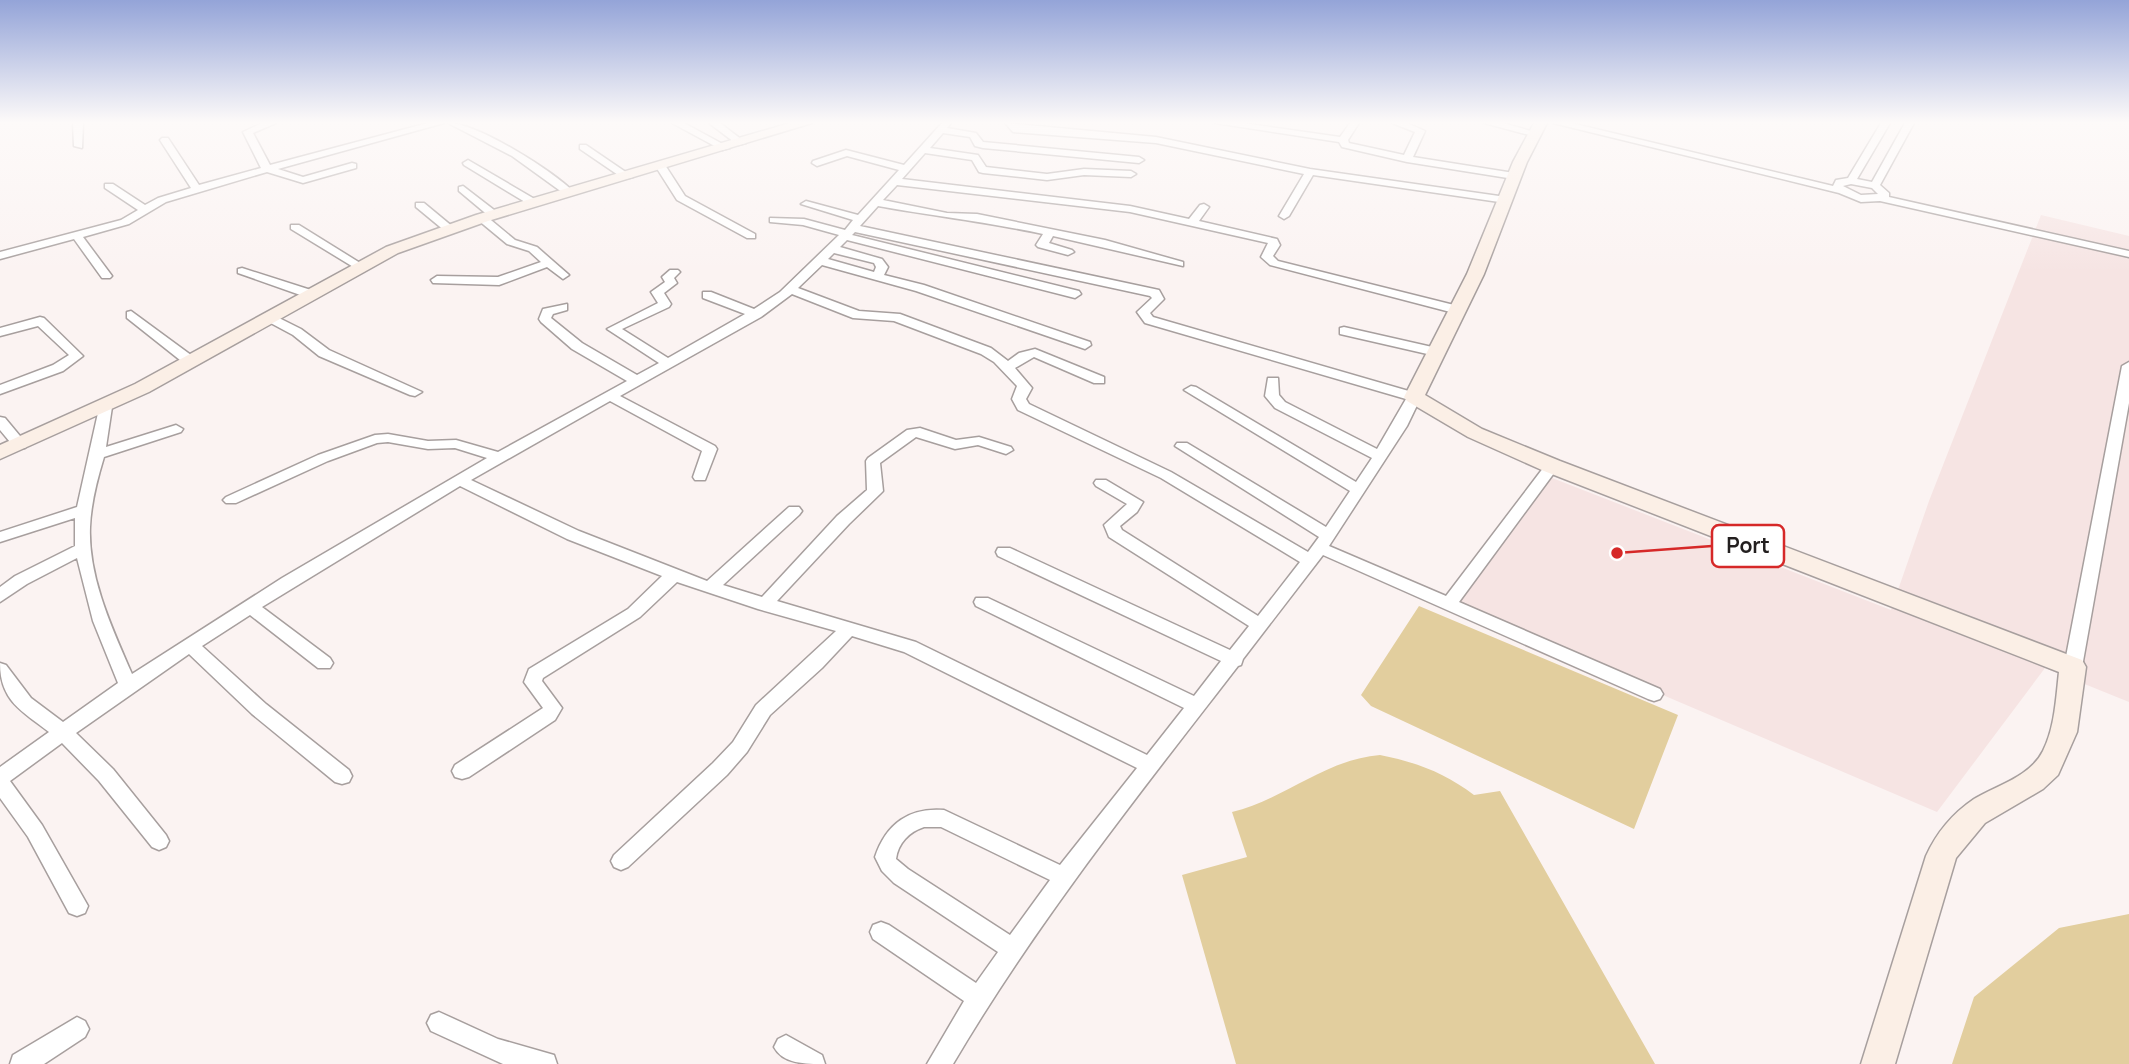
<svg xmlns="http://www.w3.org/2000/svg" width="2129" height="1064" viewBox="0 0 2129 1064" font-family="Manrope,sans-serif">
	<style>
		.built { fill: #f6e4e3 }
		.green { fill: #e2ce9e }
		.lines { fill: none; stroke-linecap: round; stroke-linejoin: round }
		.street-casing { stroke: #a79f9e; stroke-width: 3 }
		.secondary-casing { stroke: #a79f9e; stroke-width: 3 }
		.street { fill: #fff; fill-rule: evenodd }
		.secondary { fill: #fbefe6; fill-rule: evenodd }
		.leader { fill: none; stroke: #d62828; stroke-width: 2.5 }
		.callout-dot { fill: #d62828; stroke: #fff; stroke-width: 2.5 }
		.callout { fill: #fff; stroke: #d62828; stroke-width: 2.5 }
		.callout-label { font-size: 21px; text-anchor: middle; font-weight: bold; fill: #231f1f }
	</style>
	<rect width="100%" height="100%" fill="#fbf3f2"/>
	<path class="built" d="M2041,215L2129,236V702L2045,668L1937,812L1452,605L1547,476L1891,610L1929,501Z"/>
	<path class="green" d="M1419,606L1678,715L1634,829L1371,706L1361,695Z
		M1380,755C1416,762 1445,773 1474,795L1500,791L1655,1064H1236L1182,875L1247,857L1232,812C1283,800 1326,759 1380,755Z
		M2129,914V1064H1952L1974,997L2059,928Z"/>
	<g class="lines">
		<defs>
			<path id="street" d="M73,123H83L82,148L74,146Z
				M262,123H276L253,133L270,165L428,123H444L278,169L303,177L352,163L356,164V168L303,183L267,172L166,202L129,224L83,237L112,276L110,278H102L74,239L0,259V252L121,220L138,210L105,188V184H113L145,205L158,198L191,188L160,140L162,138H168L199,185L261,168L243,132Z
				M448,123C478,123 553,171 575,193L566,195L512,156Z
				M672,123H684L730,148L722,150Z
				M709,123H720L746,143L738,145Z
				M942,123H951L947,128L976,133L983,142L1139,157L1144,160L1139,163L983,148L975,146L970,137L943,133L930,148L978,155L986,167L1047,174L1084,169L1131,171L1136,174L1131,177L1084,175L1047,180L983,173L979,172L972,160L925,153L902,179L1130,206L1189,219L1200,205L1204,204L1209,207L1199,221L1277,239L1280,245L1273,256L1278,261L1462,307L1464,310L1458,314L1270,265L1261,257L1268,243L1130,212L897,185L883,200L947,213L977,214L1105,240L1183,262V266L1053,236L1049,243L1072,250L1074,252L1068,255L1038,247L1036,245L1043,234C988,222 933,216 878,206L860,226L1159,290L1164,299L1150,313L1153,317L1419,394L1421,397L1407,426L1329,546L1446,596L1547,463H1557L1559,466L1557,469L1459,602L1660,689L1663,694L1660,699L1654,701L1648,699L1323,555L1243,659L1241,665L1238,666C1139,794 1036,923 953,1064H927L964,1001L873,939L870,932L873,925L881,922L889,925L976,983L998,952L894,883L882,871L875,857C886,824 909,807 944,810L1060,865L1137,768L904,652L852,636L822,668L770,715L747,752L727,775L628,867L621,870L614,867L611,861L614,855L713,763L733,742L756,705L836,631L758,609L677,582L640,617L543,678L542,681L562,708L555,720L469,777L462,779L455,777L452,771L455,765L543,708L524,682L529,669L628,609L662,576L567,539L460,486L262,607L330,658L333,663L330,668H318L250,615L202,646L266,704L349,770L352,776L349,782L342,784L335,782L252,714L189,654L76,733L113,769L166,835L169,841L166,847L159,850L152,847L99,781L62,743L10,781L42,825L88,906L85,913L77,916L69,913L28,837L0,798V767L49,732C22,711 0,701 0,663L6,665L31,698L63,722L118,683L93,621L77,558L27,584L0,602V587L15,576L75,546V518L0,542V532L77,507L100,404H110L112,407L106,447L176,425L183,429L181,432L104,457C97,480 91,503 90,527C88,577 112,628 132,674L282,578L487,458L455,448L428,449L388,442L377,443L328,461L236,503H226L223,500L226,497L318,455L375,435L388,434L428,441L456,440L498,452L627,381L572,349L541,322L539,319L543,309L567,304V310L553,314L551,318L582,343L637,375L659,363L607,329L658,303L651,292L665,282L662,277L670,270H678L680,272L674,278L677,283L664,293L671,304L669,307L622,329L668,358L745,314L703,298V292H711L754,309L780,292L839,235L803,225L770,222V218L804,219L845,230L853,220L801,204L806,201L858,215L899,170L847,156L817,166L812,163L813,161L846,150L904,165ZM855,232L1150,296L1152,298L1137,312L1145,323L1406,399L1377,449L1285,402L1279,395L1278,378H1268L1265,396L1275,408L1372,458L1356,482L1196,387L1191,386L1184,390L1350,491L1326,527L1187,443H1177L1175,446L1319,537L1308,552L1171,472L1029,404L1026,399L1032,388L1015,368L1034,357L1094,383H1104V377L1035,349L1019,353L1008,361L991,348L900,314L859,311L798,288L822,265L916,291L1085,349L1091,345L1090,342L924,285L884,275L888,267L882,259L840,247L847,240L1075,298L1081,294L1079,291L852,235ZM834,253L874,263L876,267L874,272L828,259ZM792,294L853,318L894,321L981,354L994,362L1017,386L1012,399L1018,410L1161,478L1300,562L1258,616L1122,530L1120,526L1137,512L1143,502L1106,480H1096L1094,483L1096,486L1127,504L1104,525L1109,537L1249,626L1230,650L1010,548H998L996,552L998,556L1221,661L1194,696L988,598H976L974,602L976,606L1184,708L1147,755L916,642L777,601L849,524L880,494L883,491L880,463L916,437L955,449L978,445L1006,454L1013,450L1011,447L979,437L956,440L920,428L907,430L868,458L866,461L867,490L837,516L762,597L723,585L799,515L802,511L799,507H789L707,581L579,531L471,480L610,401L702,451L693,477L695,480H705L717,449L715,446L620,396L761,317ZM924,827H941L1050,880L1010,935L908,869L896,859C898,843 909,832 924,827Z
				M1005,123L1156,137L1310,169L1506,197L1511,200L1506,203L1313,175L1289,216L1284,219L1279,216L1304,174L1156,143L1013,132Z
				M1215,123H1243L1340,137L1350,123H1359L1348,140L1349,143L1404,155L1415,132L1392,123H1407L1425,131L1413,157L1514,173L1519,176L1514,179L1407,162L1342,147L1339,142Z
				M1484,123H1503L1538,133L1533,136Z
				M1553,123H1571L1833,186L1836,180L1848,178L1881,123H1890L1857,179L1872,182L1905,123H1914L1880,185L1889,193V197L2129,251V257L1880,201L1861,202L1839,193ZM1851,184L1872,188L1878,194L1861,195L1843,186Z
				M580,145H586L633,177L624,179L580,149Z
				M468,160L538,201L539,203L530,205L464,165L463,163Z
				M657,165H665L685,196L755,234V238H747L677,200L656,167Z
				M463,186L498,213V217H490L459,191V187Z
				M416,203H424L453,227V231H445L416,207Z
				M478,216H486L515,240L537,247L569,275L563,279L547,267L499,285L433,283L431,280L437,276L498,277L541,262L529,251L507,244L478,220Z
				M291,225H299L365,266L363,268H355L291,229Z
				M242,268L314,291L316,294L314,297H306L238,273V269Z
				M131,311L195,358V364H185L127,318V312Z
				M269,313L301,329L329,350L422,392L415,396L410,395L319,356L293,335L265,320L263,317Z
				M40,317L44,318L83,356L63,371L0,394V385L53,365L69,355L38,326L0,336V328Z
				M1344,327L1441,349L1442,352L1436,356L1340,334V328Z
				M2129,362V403L2082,667L2079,672H2067L2064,667L2122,366Z
				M0,417L5,418L25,442L27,445L25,448H15L0,430Z
				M439,1012L498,1039L554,1055L557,1064H503L431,1031L427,1023L431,1015Z
				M77,1017L85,1021L89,1029L85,1037L44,1064H10L13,1055Z
				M786,1035L822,1055L825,1064C805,1064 783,1064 774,1047L778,1039Z"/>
			<path id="secondary" d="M790,123H812L488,221L398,253L149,392L0,459V445L135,384L386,247L476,215Z
				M1534,123H1547L1527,162L1484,274L1425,395L1482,429L1560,461L2082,660L2086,667L2077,732L2058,775L2043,789L1985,823L1956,858L1895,1064H1861L1926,856C1937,832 1952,814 1974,799C1997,785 2030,777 2043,751C2055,727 2056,698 2059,672L1544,471L1468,437L1407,401L1404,397L1467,274L1513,162Z"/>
		</defs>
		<use href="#street" class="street-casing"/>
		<use href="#secondary" class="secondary-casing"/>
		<use href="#street" class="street"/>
		<use href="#secondary" class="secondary"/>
	</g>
	<linearGradient id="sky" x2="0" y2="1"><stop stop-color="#94a4d8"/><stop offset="0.45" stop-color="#fdfaf9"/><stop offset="1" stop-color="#fdfaf9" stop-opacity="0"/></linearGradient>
	<rect width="2129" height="272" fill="url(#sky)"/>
	<path class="leader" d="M1617 553L1712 546"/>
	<circle class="callout-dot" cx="1617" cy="553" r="7"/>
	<rect class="callout" x="1712" y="525" width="72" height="42" rx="7"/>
	<g class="callout-label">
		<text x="1748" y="553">Port</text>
	</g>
</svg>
